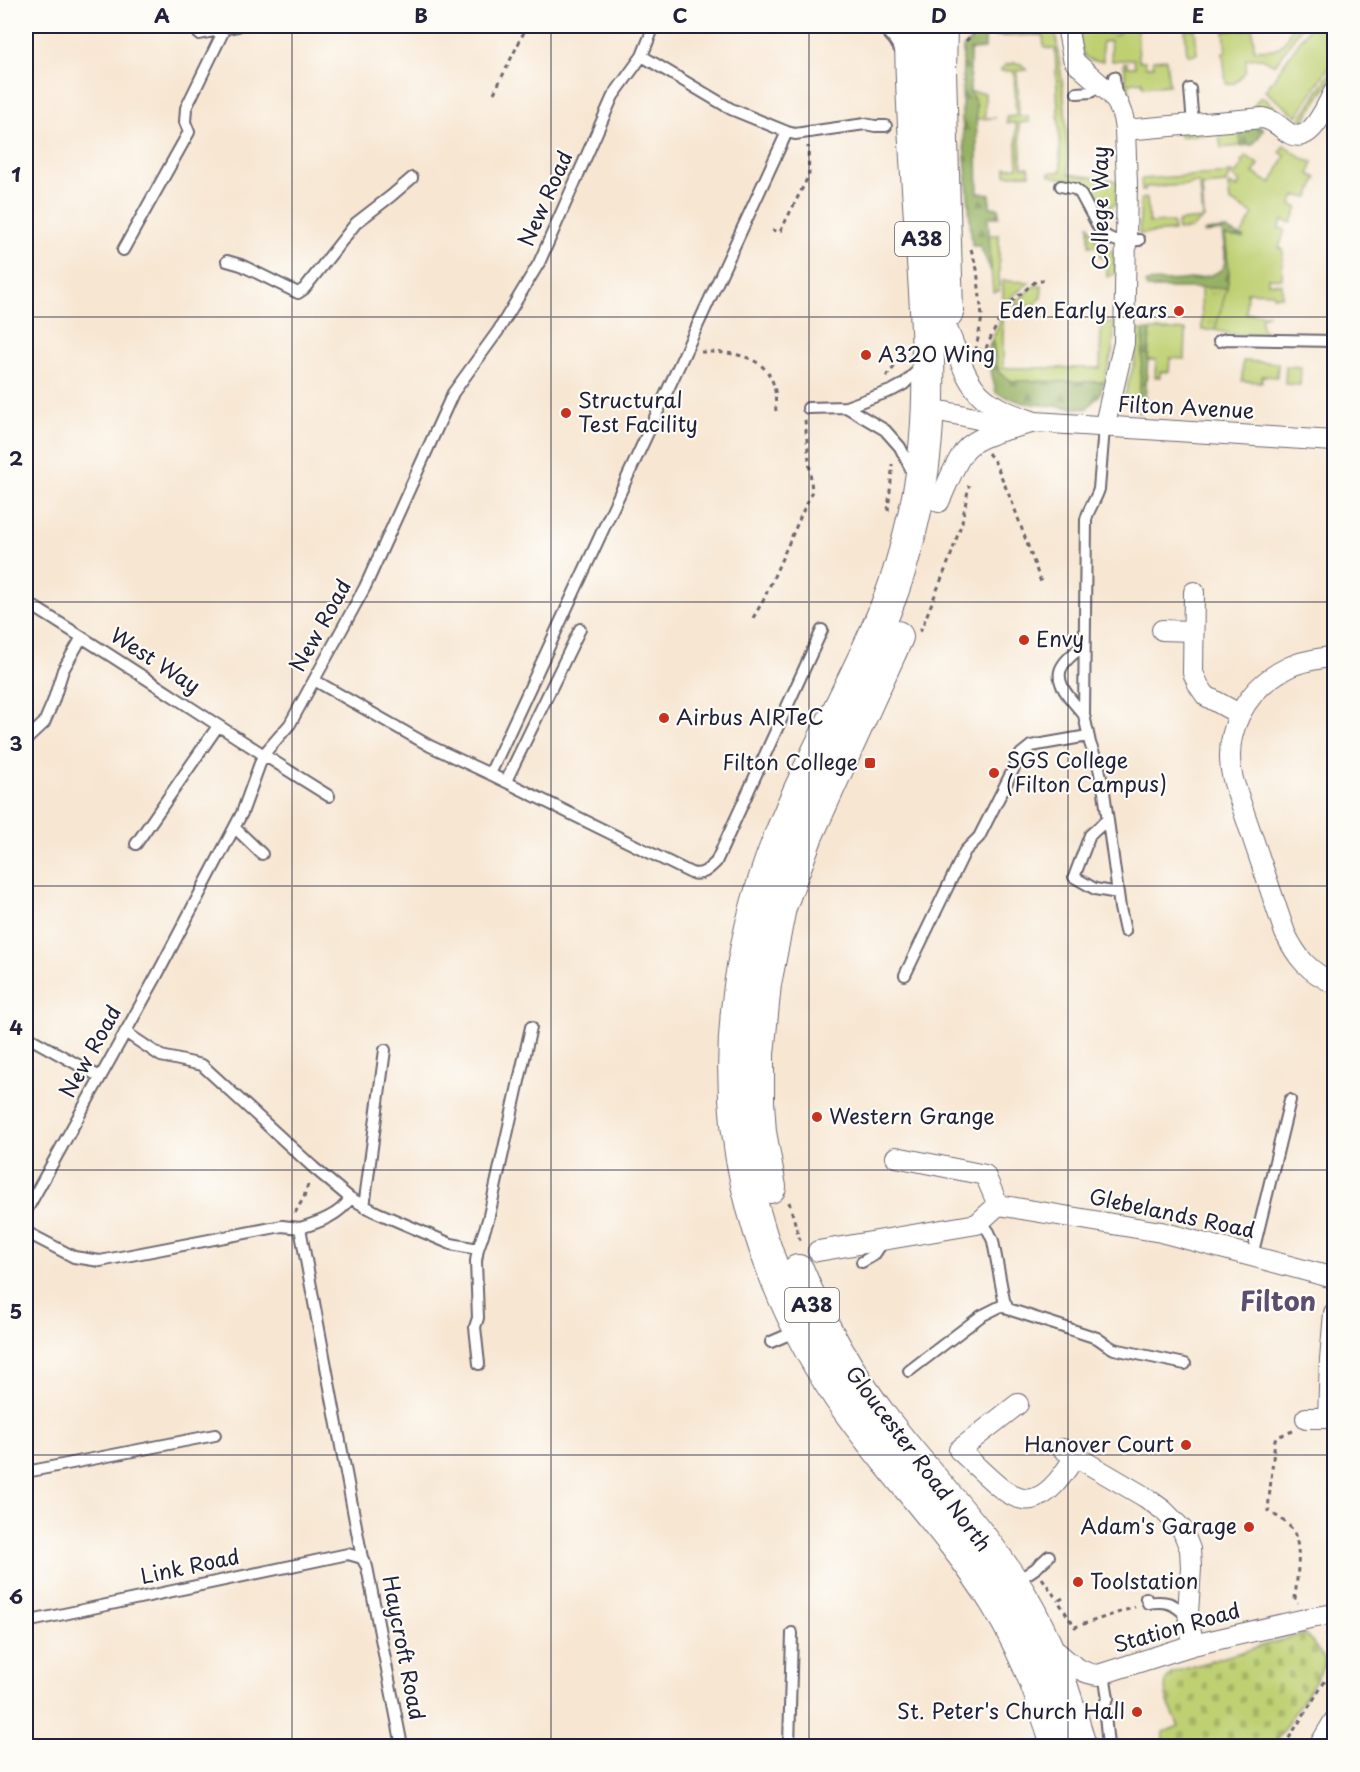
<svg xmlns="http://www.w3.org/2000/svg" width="1360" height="1772" viewBox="0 0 1360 1772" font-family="'Playpen Sans',sans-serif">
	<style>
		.green { fill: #bfd073; stroke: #707957; stroke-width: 1.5 }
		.forest { fill: url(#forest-firs); stroke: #5c6a50; stroke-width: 1.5 }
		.cemetery { fill: url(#cemetery-stones); stroke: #707957; stroke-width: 1.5 }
		.park { fill: url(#park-tufts); stroke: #707957; stroke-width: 1.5 }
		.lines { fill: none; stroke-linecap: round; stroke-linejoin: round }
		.service-casing { stroke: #6d6770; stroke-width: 14 }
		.minor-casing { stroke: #6d6770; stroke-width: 22 }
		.primary-casing { stroke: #6d6770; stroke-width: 34 }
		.path { stroke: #6d6770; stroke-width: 3; stroke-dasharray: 4.5 4.5; stroke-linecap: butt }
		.service { stroke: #fff; stroke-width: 10 }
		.minor { stroke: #fff; stroke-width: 20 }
		.primary { stroke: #fff; stroke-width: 32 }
		.grid { fill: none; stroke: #22223b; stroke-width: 1.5; stroke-opacity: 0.55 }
		.poi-dot { fill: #c8321e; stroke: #fdfcf7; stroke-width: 2 }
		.labels { text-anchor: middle; stroke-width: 4.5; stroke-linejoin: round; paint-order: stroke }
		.shield { fill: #fdfcf7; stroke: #646373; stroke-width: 1.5 }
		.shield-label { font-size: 20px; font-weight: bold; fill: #22223b }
		.street-label { font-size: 21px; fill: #22223b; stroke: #fdfcf7 }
		.poi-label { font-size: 21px; fill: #22223b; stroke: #fdfcf7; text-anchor: start }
		.district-label { font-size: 27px; font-weight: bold; fill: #5d4e70; stroke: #fdfcf7 }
		.neatline { fill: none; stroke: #22223b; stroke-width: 2 }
		.grid-label { font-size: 20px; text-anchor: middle; font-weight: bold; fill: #22223b }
	</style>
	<defs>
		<pattern id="forest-firs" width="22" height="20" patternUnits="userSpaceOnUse" patternTransform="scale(1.5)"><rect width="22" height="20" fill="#97b265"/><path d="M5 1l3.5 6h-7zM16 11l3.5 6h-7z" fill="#7b9054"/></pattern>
		<pattern id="cemetery-stones" width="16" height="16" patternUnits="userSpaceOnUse" patternTransform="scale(1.5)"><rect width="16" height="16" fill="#bfd073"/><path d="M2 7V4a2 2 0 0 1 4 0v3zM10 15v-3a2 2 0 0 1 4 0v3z" fill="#a4b264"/></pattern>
		<pattern id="park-tufts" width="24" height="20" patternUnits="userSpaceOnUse" patternTransform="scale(1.5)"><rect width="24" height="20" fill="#bfd073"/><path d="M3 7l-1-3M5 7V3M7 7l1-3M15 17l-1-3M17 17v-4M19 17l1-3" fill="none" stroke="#a4b264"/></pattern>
	</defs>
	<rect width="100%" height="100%" fill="#fdfcf7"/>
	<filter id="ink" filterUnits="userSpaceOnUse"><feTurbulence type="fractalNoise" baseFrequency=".0167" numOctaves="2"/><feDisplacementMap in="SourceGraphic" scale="12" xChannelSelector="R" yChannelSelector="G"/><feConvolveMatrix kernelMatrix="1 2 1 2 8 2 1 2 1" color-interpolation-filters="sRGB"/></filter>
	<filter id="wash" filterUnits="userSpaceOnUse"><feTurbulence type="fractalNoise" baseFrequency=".008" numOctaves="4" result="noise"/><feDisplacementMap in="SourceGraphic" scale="24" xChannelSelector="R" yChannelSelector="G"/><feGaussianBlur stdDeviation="1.35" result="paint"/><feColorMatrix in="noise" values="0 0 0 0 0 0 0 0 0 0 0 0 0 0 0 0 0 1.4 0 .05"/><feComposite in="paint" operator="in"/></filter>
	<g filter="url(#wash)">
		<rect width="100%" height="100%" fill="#f7e6d2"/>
		<path class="green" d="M997,26H1053C1057,34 1057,44 1058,53C1065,93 1067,134 1069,174L1117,181L1116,204L1100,211C1092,197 1087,182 1069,179C1062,178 1056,178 1049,175V173L1061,171L1055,49L1044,48L1043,35L1006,36Z
			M1080,26H1083V29L1109,27L1110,33L1113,36L1119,33L1118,27L1137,26L1139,61H1145L1146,67L1154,66L1153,60L1166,59L1169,85L1143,87L1142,81L1129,83L1131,111L1128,105L1124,63H1127V67H1135L1134,59L1112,61L1110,41L1102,42L1103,61C1077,63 1081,46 1080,26Z
			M1292,26H1302L1275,65L1262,58L1246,59V71L1235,83L1226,84L1223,52H1226L1224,31L1253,29L1254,50C1282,49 1281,51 1292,26Z
			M1310,26H1334V59L1297,116L1265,91Z
			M1195,29L1197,54L1187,55L1185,30Z
			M1014,63L1021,64L1027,70L1017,71L1019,116H1028L1029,122L1019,123L1022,167H1029L1030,174L1007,175L1006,174V168L1018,167L1016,123H1007V117L1016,116L1014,71H1001V69L1006,65Z
			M1334,67V75L1302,123L1295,125L1254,110L1253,107L1261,96L1295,122H1298Z
			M970,92L985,93V118H996L976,119V104Z
			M1249,125V131L1240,132L1241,146L1221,148L1219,133L1180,137V132Z
			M1284,145L1305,160L1313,162L1309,174L1317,178L1309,197L1295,196L1291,205L1298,208L1291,223L1282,220L1279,228L1285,230L1279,248L1283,249L1282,279L1268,278V283L1282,284V296H1273V293L1247,292L1246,313L1268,314L1262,317C1260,326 1262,330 1269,335L1230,334L1215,330L1229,275L1225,235L1244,238L1241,236L1253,214L1230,201L1228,185L1229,184L1237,188L1240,182L1233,177L1243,164L1241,162L1246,156L1259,165L1253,173L1271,184L1285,156L1280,152Z
			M1232,173L1225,184L1202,186L1204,218L1191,229L1178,230L1177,223L1180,221L1203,219L1200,185L1198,183H1191L1190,185L1145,187V191H1142L1141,179Z
			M1147,198L1149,223L1171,222V223H1173L1174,231L1139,234L1141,199Z
			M1089,224L1099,245L1115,253V274L1107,277V258L1100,257V246H1089Z
			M988,235H999V291L993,292Z
			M1003,281L1030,282L1003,304Z
			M1034,286H1042L1041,297L1035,305H1013Z
			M1003,315V368H1100L1101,323H1115L1112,353L1104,382L1012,381L999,373L992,340Z
			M1138,330H1144L1138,412L1127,402L1125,394L1135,361Z
			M1150,330H1186L1185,359L1170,358L1169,372H1160V377H1155L1156,360H1148Z
			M1243,361L1278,363L1277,377L1262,376V382L1242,381Z
			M1286,366L1301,367L1300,385L1285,384Z"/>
		<path class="forest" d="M985,26H997L1006,36H985V49L970,50V92L976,104L978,193L990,194V207L999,208V217H988L991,271L980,246H972L962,117L963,48Z
			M1249,125L1263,128V131L1253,145L1241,146L1240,132L1248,131Z
			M1225,229L1244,238L1225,236L1229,275L1227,288H1147L1145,283L1147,282C1164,280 1219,282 1224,265C1227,256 1223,241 1222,231L1203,233L1206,231Z
			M1144,330H1150L1144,412H1138Z
			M992,340L999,373L1011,381L1104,382L1099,396L1086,409L1024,403L996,393L987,352Z"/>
		<path class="cemetery" d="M1302,1634H1306L1326,1661V1664L1273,1746H1170L1164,1739V1732L1179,1726C1172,1710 1157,1688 1171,1673Z"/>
		<path class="park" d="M1201,288H1227L1215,330H1202Z"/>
	</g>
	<g filter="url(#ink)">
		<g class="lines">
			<defs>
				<path id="service" d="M882,26L895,41L902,53
					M199,34L238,26
					M642,56L731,109L787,132L795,134L865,124L875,126H886
					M1114,77L1116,97
					M1190,89L1193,124
					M1077,93L1091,92L1099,82
					M1061,186L1075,189L1080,193L1101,232C1114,244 1123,241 1139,240
					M123,250L189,132L185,122L186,108L225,28
					M227,261L241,265L298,293L304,289L356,223L391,196L412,178
					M1219,341L1226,339L1334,341
					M846,407L885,430L900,447L914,475
					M808,408L846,407L893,390L904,384L922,366
					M1104,428L1099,489C1096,500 1088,509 1086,520L1084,715L1090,743L1099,768L1104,792L1120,908L1125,931
					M26,602C128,665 227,733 329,796
					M314,680L430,746L490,774L787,132
					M1084,715C1074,702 1051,682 1063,665C1068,657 1077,651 1084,645
					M26,740L44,723L53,702L63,670L82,637
					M490,774L691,873C702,876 708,870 716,862L822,630
					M506,781L580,629
					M1108,819L1090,835L1074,877L1095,889L1118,893
					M235,828L262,854
					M136,844L218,726
					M905,975L965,851L979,837L1021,754L1031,746L1088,736
					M125,1032L161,1056L202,1065L314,1168L350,1198L376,1212L451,1244L478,1249
					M26,1036L100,1077
					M350,1198C341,1215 317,1223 300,1228L362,1558L367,1567L402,1746
					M364,1207L385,1050
					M26,1211L156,977L242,813L263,755L290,724L365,587L453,393L498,331L539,263L613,96L642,56L654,26
					M981,1221L989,1232L993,1241L1004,1300L1008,1309L1097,1338L1107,1345L1114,1349L1185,1364
					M26,1232L74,1257L100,1261L282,1226L300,1228
					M1252,1256L1290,1100
					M862,1262L874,1255L884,1240
					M771,1342L799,1330
					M479,1364L475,1327L478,1318L476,1261L478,1249L488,1220L531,1027
					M909,1371L981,1316L1005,1304
					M26,1472L215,1435
					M1016,1582L1036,1568L1049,1556
					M1146,1598L1148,1603C1166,1600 1174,1603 1187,1616
					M26,1622L348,1554L362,1558
					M1104,1674L1108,1698L1104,1705L1108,1746
					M789,1746L792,1633"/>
				<path id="minor" d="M1067,26L1073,58L1076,63L1111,94L1118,104L1123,117L1125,130L1127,184L1124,343L1104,428
					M1125,130L1263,118C1273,120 1279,126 1287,132C1310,148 1325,108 1334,92
					M948,331C958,353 965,382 984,398C998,410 1018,416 1035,422L1334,441
					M928,409C957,413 984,422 1013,425
					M939,502C947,485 954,465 965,450C978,434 1015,428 1035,422
					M1194,592L1193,673L1199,686L1206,696L1239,714
					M1162,630L1193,631
					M1334,656C1319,659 1303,660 1289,667C1245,688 1220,735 1234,783L1285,933C1297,958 1309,972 1334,983
					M896,1157L985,1175L998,1205
					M818,1251L977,1224L998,1205L1161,1232L1334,1278
					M1018,1404L959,1450C1008,1494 1030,1532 1075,1456
					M1306,1418H1334
					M1328,1418L1330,1359L1334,1313
					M1063,1449L1145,1497L1163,1510L1182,1529L1190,1549L1191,1568L1188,1613L1193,1645
					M1049,1645C1064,1658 1077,1673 1098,1675L1193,1645L1310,1618L1334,1614
					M1319,1746L1334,1721"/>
				<path id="primary" d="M911,26C911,100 917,173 922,247C928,330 934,415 918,497C911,530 903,563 891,595C859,679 811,756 779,839C736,948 721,1070 747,1184C764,1259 796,1332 839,1396C887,1467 950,1528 996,1602C1024,1647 1043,1696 1057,1746
					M941,26L940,72L947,312
					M770,1187L760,1132L758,1102V1054L765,984L780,907L807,835L897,637
					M798,1271C820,1325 849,1375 884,1421C929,1480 984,1533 1022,1598C1049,1644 1066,1696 1080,1746"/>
			</defs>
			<use href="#service" class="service-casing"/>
			<use href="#minor" class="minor-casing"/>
			<use href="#primary" class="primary-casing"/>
			<path class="path" d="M966,41L980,26
				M494,93L527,26
				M772,230L780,232L809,175L808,146
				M971,249L977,269L982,317L976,349
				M977,351L986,348L1005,307L1036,281H1042L1043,276
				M701,352C731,352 769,354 775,391C776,397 775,404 776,411
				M886,377L902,357
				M988,453L996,464L1014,507L1042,585
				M888,511L892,471V464
				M753,618L763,601L812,491L805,420
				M920,632L950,558L962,522L969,485
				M789,1202L801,1244
				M295,1213L304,1197L309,1181
				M1293,1431L1279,1436L1275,1439L1268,1510C1275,1516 1286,1521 1291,1528C1304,1544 1296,1580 1295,1600L1298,1603
				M1042,1578L1058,1601
				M1063,1598L1058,1601L1075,1627L1135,1607
				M1327,1633L1328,1648L1334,1663
				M1284,1746L1334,1667"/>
			<use href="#service" class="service"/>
			<use href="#minor" class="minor"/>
			<use href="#primary" class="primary"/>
		</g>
	</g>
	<path class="grid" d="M292,26V1746M551,26V1746M809,26V1746M1068,26V1746M26,317H1334M26,602H1334M26,886H1334M26,1170H1334M26,1455H1334"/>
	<g class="poi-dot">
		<circle cx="1179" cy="311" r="6"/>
		<circle cx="866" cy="355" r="6"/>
		<circle cx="566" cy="413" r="6"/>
		<circle cx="1024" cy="640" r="6"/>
		<circle cx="664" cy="718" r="6"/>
		<rect x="864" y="757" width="12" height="12" rx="3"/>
		<circle cx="994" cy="773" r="6"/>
		<circle cx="817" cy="1117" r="6"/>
		<circle cx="1186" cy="1445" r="6"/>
		<circle cx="1249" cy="1527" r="6"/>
		<circle cx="1078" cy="1582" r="6"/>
		<circle cx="1137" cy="1712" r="6"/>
	</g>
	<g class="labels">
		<g class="shield">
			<rect x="895" y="222" width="54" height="34" rx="4.5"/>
			<rect x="785" y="1288" width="54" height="34" rx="4.5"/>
		</g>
		<g class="shield-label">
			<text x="922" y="246">A38</text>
			<text x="812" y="1312">A38</text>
		</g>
		<g class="street-label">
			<text transform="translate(546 199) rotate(-66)" y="7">New Road</text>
			<text transform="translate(1101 208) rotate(-90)" y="7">College Way</text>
			<text transform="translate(1186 408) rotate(3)" y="7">Filton Avenue</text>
			<text transform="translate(321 626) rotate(-61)" y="7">New Road</text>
			<text transform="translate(155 661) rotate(33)" y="7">West Way</text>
			<text transform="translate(91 1052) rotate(-61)" y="7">New Road</text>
			<text transform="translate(1172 1214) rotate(12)" y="7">Glebelands Road</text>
			<text transform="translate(918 1459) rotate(53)" y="7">Gloucester Road North</text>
			<text transform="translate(190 1567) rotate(-12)" y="7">Link Road</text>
			<text transform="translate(1177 1628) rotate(-16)" y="7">Station Road</text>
			<text transform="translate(403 1648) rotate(79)" y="7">Haycroft Road</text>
		</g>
		<g class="poi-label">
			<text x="1167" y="318" text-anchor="end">Eden Early Years</text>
			<text x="878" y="362">A320 Wing</text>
			<text x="578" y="408">Structural<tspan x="578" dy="24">Test Facility</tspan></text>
			<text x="1036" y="647">Envy</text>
			<text x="676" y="725">Airbus AIRTeC</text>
			<text x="1006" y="768">SGS College<tspan x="1006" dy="24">(Filton Campus)</tspan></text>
			<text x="858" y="770" text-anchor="end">Filton College</text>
			<text x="829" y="1124">Western Grange</text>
			<text x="1174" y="1452" text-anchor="end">Hanover Court</text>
			<text x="1237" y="1534" text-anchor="end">Adam's Garage</text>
			<text x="1090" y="1589">Toolstation</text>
			<text x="1125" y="1719" text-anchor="end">St. Peter's Church Hall</text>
		</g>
		<g class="district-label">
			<text x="1278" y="1311">Filton</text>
		</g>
	</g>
	<rect width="1360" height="1772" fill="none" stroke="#fdfcf7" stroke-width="66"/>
	<rect x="33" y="33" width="1294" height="1706" class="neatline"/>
	<g class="grid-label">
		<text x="162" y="23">A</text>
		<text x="421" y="23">B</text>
		<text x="680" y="23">C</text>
		<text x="939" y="23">D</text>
		<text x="1198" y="23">E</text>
		<text x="16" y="182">1</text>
		<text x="16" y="466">2</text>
		<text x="16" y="751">3</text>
		<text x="16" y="1035">4</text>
		<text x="16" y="1319">5</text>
		<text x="16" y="1604">6</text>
	</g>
</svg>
